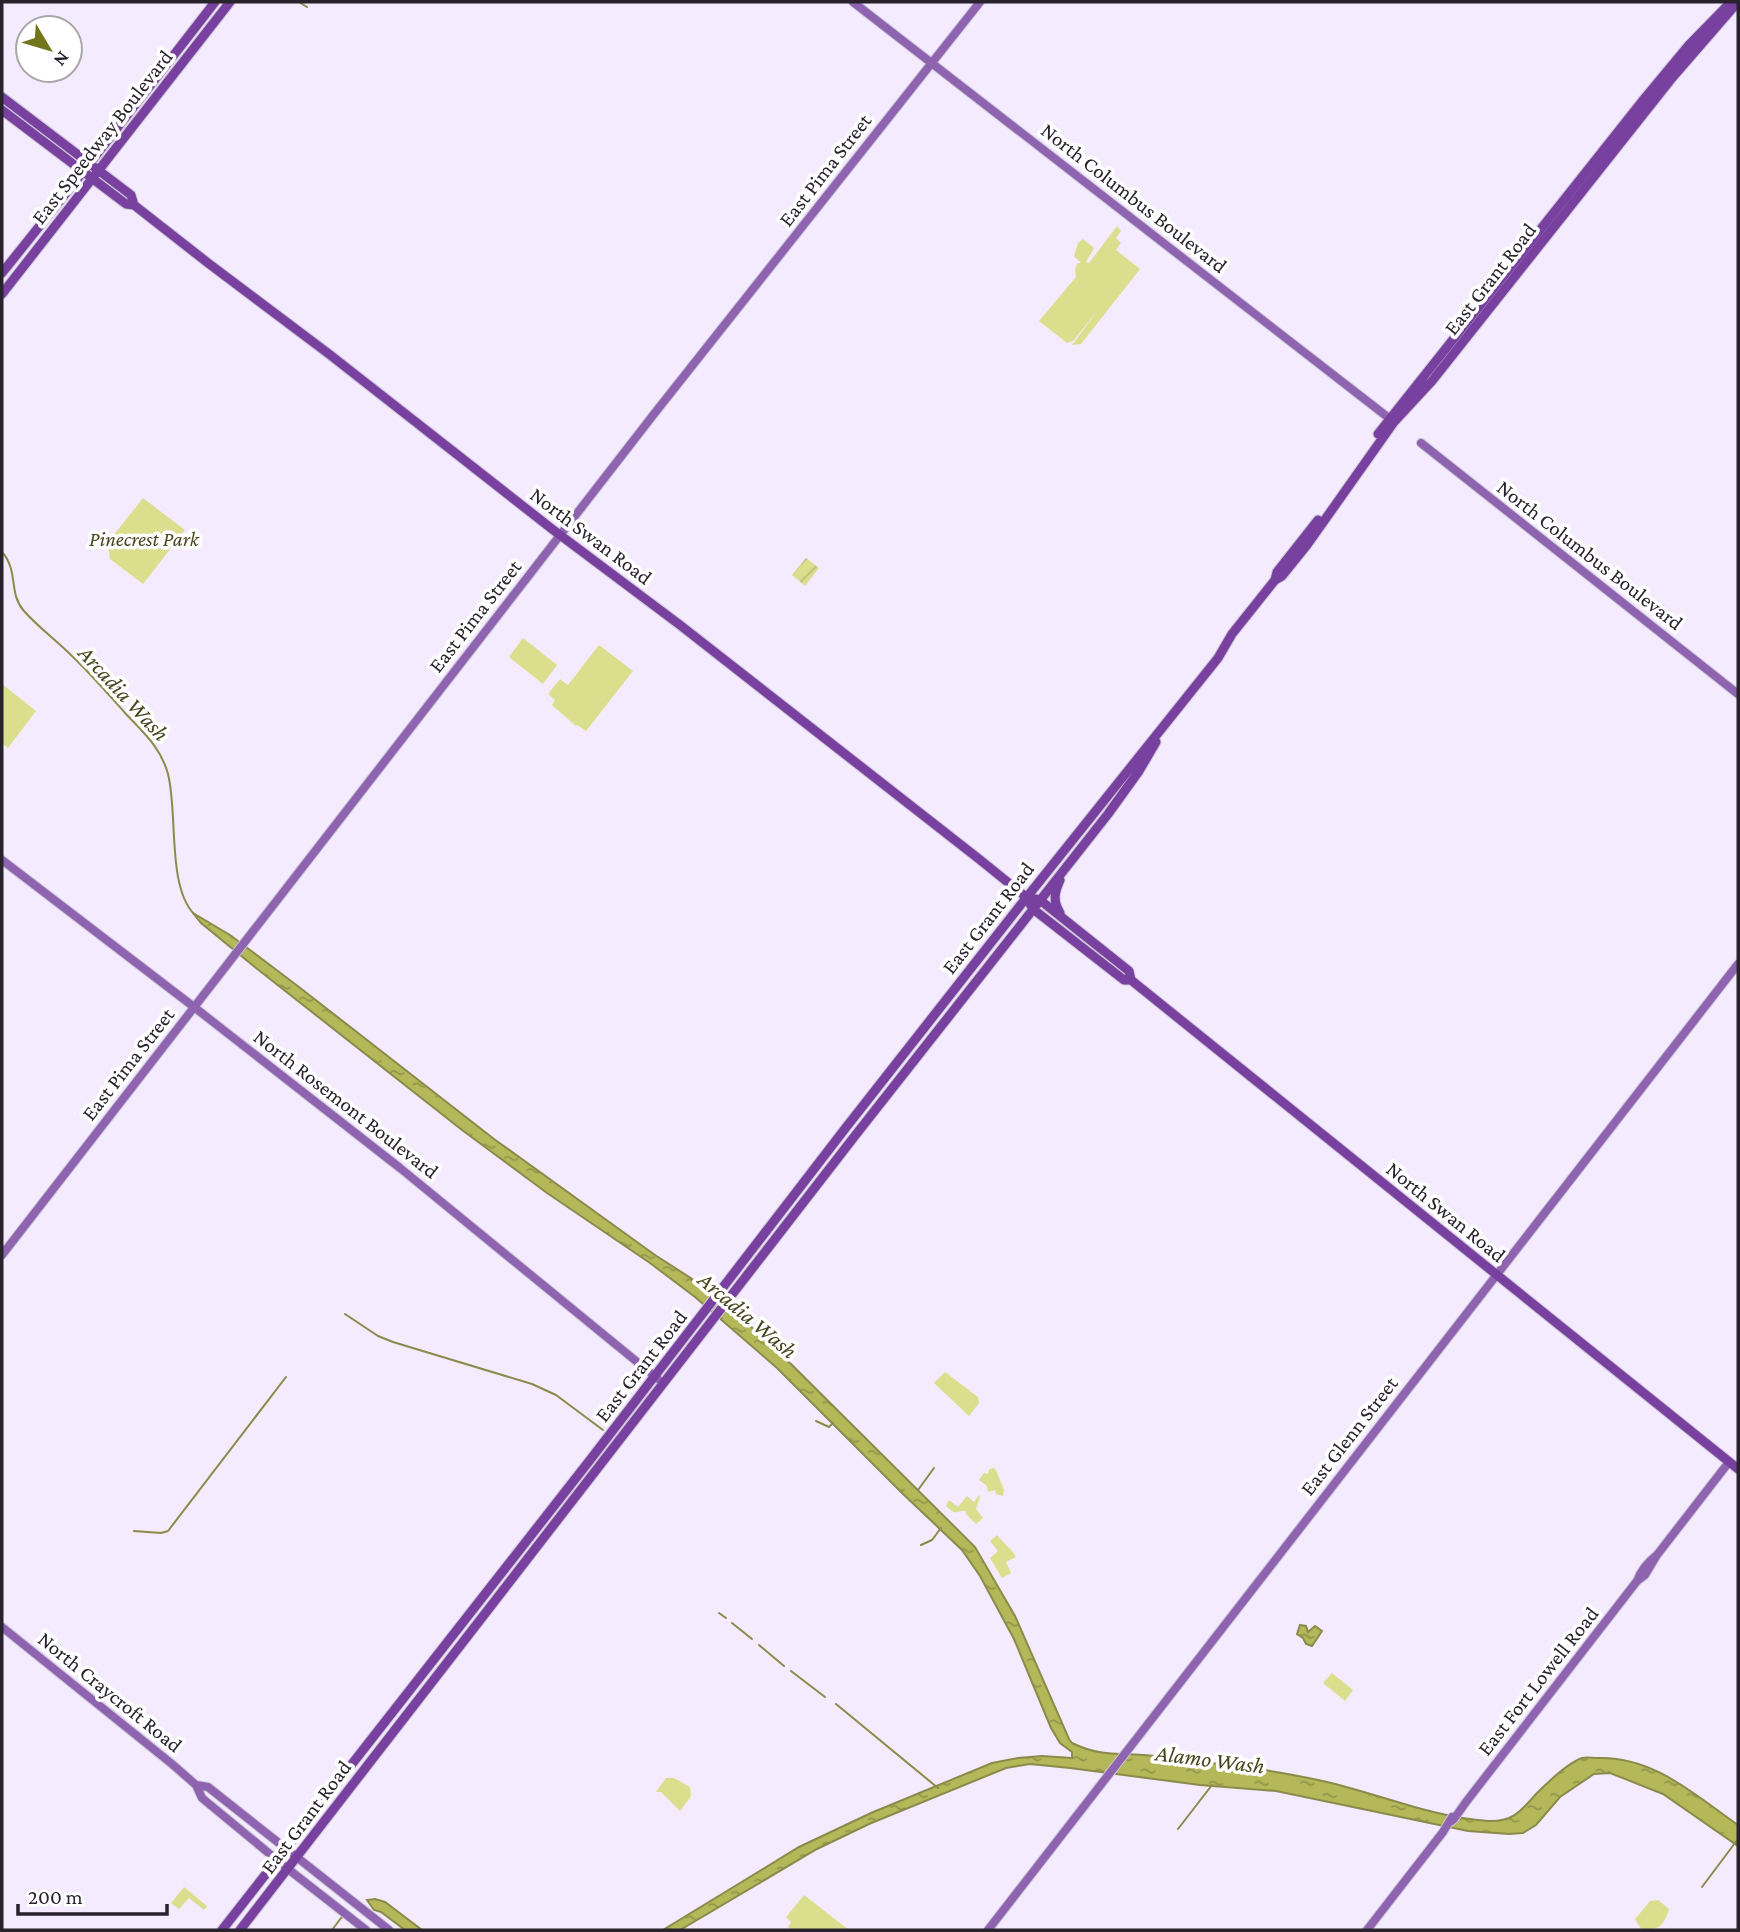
<svg xmlns="http://www.w3.org/2000/svg" width="1740" height="1932" viewBox="0 0 1740 1932" font-family="'Crimson Pro',serif">
	<style>
		.green { fill: #dbde8d }
		.garden { fill: url(#garden-furrows) }
		.water { fill: url(#water-ripples); stroke: #8a8b4b; stroke-width: 2 }
		.lines { fill: none; stroke-linecap: round; stroke-linejoin: round }
		.stream { stroke: #8a8b4b; stroke-width: 2 }
		.secondary-casing { stroke: #cfc7d8; stroke-width: 10 }
		.primary-casing { stroke: #cfc7d8; stroke-width: 11 }
		.secondary { stroke: #8e64b0; stroke-width: 8 }
		.primary { stroke: #78419f; stroke-width: 9 }
		.labels { text-anchor: middle; stroke-width: 7; stroke-linejoin: round; paint-order: stroke }
		.street-label { font-size: 21px; fill: #27222b; stroke: #fff }
		.park-label { font-size: 21px; font-style: italic; fill: #474921; stroke: #fff }
		.water-label { font-size: 23px; font-style: italic; fill: #45461e; stroke: #fff }
	</style>
	<defs>
		<pattern id="garden-furrows" width="10" height="10" patternUnits="userSpaceOnUse" patternTransform="scale(1.75)"><rect width="10" height="10" fill="#dbde8d"/><path d="M-1 1l2-2M0 10L10 0M9 11l2-2" fill="none" stroke="#bcbe7a"/></pattern>
		<pattern id="water-ripples" width="26" height="14" patternUnits="userSpaceOnUse" patternTransform="scale(1.75)"><rect width="26" height="14" fill="#b4b859"/><path d="M2 4q2-2 4 0t4 0M15 11q2-2 4 0t4 0" fill="none" stroke="#92954a"/></pattern>
	</defs>
	<rect width="100%" height="100%" fill="#f4ebfe"/>
	<path class="green" d="M1117,226L1121,231L1116,238L1121,243L1116,250L1140,269L1081,344L1072,345L1098,310L1073,341L1067,343L1039,321L1076,277L1075,269L1078,263H1081L1074,256L1078,243L1083,239L1094,248L1086,262L1089,263Z
		M143,498L185,530L143,584L110,559L109,551L105,546Z
		M523,638L557,665L543,684L509,657Z
		M599,645L633,671L586,731L577,725L576,726L552,705L555,700L548,694L560,679L568,685Z
		M2,684L36,711L8,748L2,743Z
		M945,1372L978,1397L979,1403L969,1416L934,1383Z
		M994,1468L996,1470L1004,1490L1003,1496L996,1494L995,1490L988,1492L987,1486L979,1480L984,1473L988,1474L989,1469Z
		M979,1495L980,1496L976,1509L983,1518L976,1524L966,1514V1511C954,1510 958,1517 946,1506L949,1500L958,1507L967,1496L974,1502Z
		M997,1535C1003,1543 1013,1550 1016,1557L1006,1562L1011,1573L1002,1578L990,1558L998,1551L990,1541Z
		M1332,1673L1353,1690L1345,1701L1323,1683Z
		M666,1778H674L690,1787L691,1796L680,1811L661,1792H656Z
		M184,1887L207,1906L204,1910L189,1898L179,1909L171,1903Z
		M804,1895L849,1930H792L788,1927L791,1922L786,1917Z
		M1658,1900L1669,1909C1664,1925 1660,1930 1642,1930L1635,1919L1650,1901Z"/>
	<path class="garden" d="M806,558L819,568L805,586L792,575Z"/>
	<path class="water" d="M193,913L230,935L299,987L494,1139L655,1255L700,1284L745,1321L792,1365L975,1547L1015,1616L1069,1739L1072,1743C1102,1758 1124,1752 1155,1756C1209,1763 1265,1768 1318,1780C1375,1792 1429,1817 1488,1821C1513,1822 1521,1811 1536,1794C1547,1783 1567,1763 1582,1758C1586,1757 1593,1758 1598,1758C1653,1756 1695,1795 1738,1825V1846L1663,1794L1610,1773L1594,1774L1560,1797L1536,1825L1523,1833L1509,1834L1468,1831L1276,1791L1200,1785L1070,1768L1030,1764L1006,1768L869,1824L817,1849L680,1930H663L799,1847L871,1813L992,1763L1018,1758L1042,1756L1072,1758V1752L1060,1743L1051,1728L1014,1639L980,1576L962,1550L902,1493L777,1368L695,1297L650,1263L547,1193L462,1130L256,968L201,923Z
		M1300,1625L1306,1626L1308,1632L1315,1626L1322,1631L1312,1646L1306,1644L1303,1638L1297,1634Z
		M375,1899L385,1902L422,1930H405L381,1912L374,1910L367,1900Z"/>
	<g class="lines">
		<path class="stream" d="M299,2L307,7
			M2,552C19,571 8,593 24,611C38,627 56,640 71,655C90,673 108,694 126,714C144,733 161,748 168,774C178,813 167,886 194,914
			M345,1314L378,1336L393,1342L532,1384L556,1395L603,1430
			M816,1421L829,1427L833,1423
			M918,1490L934,1468
			M134,1531L161,1533L168,1531L286,1377
			M921,1545L932,1540L941,1528
			M719,1613L726,1618
			M732,1623L752,1639
			M759,1645L784,1666
			M791,1671L825,1697
			M836,1704L938,1788
			M1178,1829L1212,1785
			M1702,1887L1738,1839
			M332,1930L341,1918L345,1916"/>
		<defs>
			<path id="secondary" d="M853,2L1394,422
				M1421,443L1738,694
				M2,860L194,1007L400,1168L658,1379
				M2,1255L654,414L980,2
				M1657,1555C1648,1562 1641,1570 1637,1581L1645,1575L1657,1555L1729,1462
				M2,1627L172,1764L196,1785L202,1798L208,1803L288,1869L366,1930
				M196,1785L208,1787L389,1930
				M1450,1822L1454,1819L1466,1802L1637,1581
				M988,1930L1738,964
				M1367,1930L1443,1832L1452,1817"/>
			<path id="primary" d="M2,97L131,195L134,205
				M2,110L126,204L134,205L208,263L329,354L552,529L680,625L979,859L1026,897L1033,909L1124,980H1131C1333,1145 1536,1306 1738,1469
				M2,273L90,163L215,2
				M2,294L230,2
				M1378,434L1644,99L1688,46L1730,3
				M1275,580L1277,572L1318,520
				M1035,899L1040,900L1129,971L1131,980
				M1060,913C1053,901 1054,893 1060,880
				M222,1930L590,1460L844,1130L1019,907L1218,658L1232,634L1275,580L1282,576L1307,545L1394,422L1432,381L1672,78L1738,2
				M240,1930L854,1137L1108,814L1139,771L1156,742"/>
		</defs>
		<use href="#secondary" class="secondary-casing"/>
		<use href="#primary" class="primary-casing"/>
		<use href="#secondary" class="secondary"/>
		<use href="#primary" class="primary"/>
	</g>
	<g class="labels">
		<g class="street-label">
			<text transform="translate(102 137) rotate(-52)" y="7">East Speedway Boulevard</text>
			<text transform="translate(825 170) rotate(-52)" y="7">East Pima Street</text>
			<text transform="translate(1134 198) rotate(38)" y="7">North Columbus Boulevard</text>
			<text transform="translate(1490 279) rotate(-52)" y="7">East Grant Road</text>
			<text transform="translate(591 536) rotate(37)" y="7">North Swan Road</text>
			<text transform="translate(1590 555) rotate(38)" y="7">North Columbus Boulevard</text>
			<text transform="translate(475 616) rotate(-52)" y="7">East Pima Street</text>
			<text transform="translate(988 918) rotate(-52)" y="7">East Grant Road</text>
			<text transform="translate(128 1064) rotate(-52)" y="7">East Pima Street</text>
			<text transform="translate(346 1104) rotate(38)" y="7">North Rosemont Boulevard</text>
			<text transform="translate(1446 1212) rotate(39)" y="7">North Swan Road</text>
			<text transform="translate(641 1366) rotate(-52)" y="7">East Grant Road</text>
			<text transform="translate(1349 1436) rotate(-52)" y="7">East Glenn Street</text>
			<text transform="translate(1538 1681) rotate(-52)" y="7">East Fort Lowell Road</text>
			<text transform="translate(110 1692) rotate(39)" y="7">North Craycroft Road</text>
			<text transform="translate(306 1817) rotate(-53)" y="7">East Grant Road</text>
		</g>
		<g class="park-label">
			<text x="144" y="546">Pinecrest Park</text>
		</g>
		<g class="water-label">
			<text transform="translate(124 693) rotate(47)" y="8">Arcadia Wash</text>
			<text transform="translate(748 1315) rotate(40)" y="8">Arcadia Wash</text>
			<text transform="translate(1210 1759) rotate(7)" y="8">Alamo Wash</text>
		</g>
	</g>
	<rect width="1740" height="1932" fill="none" stroke="#27222b" stroke-width="7"/>
	<g transform="translate(49 49) rotate(128)"><circle r="33" fill="#ffffff" stroke="#a9a7aa" stroke-width="2"/>
	<path d="M0-5L12 26L0 18L-12 26Z" fill="#74761c"/>
	<text y="-10" font-size="19" font-weight="bold" text-anchor="middle" fill="#27222b">N</text>
	</g>
	<path d="M18 1904v10h149v-10" fill="none" stroke="#27222b" stroke-width="3.5"/>
	<text x="28" y="1904" font-size="21" fill="#27222b" stroke="#ffffff" stroke-width="5" paint-order="stroke">200 m</text>
</svg>
